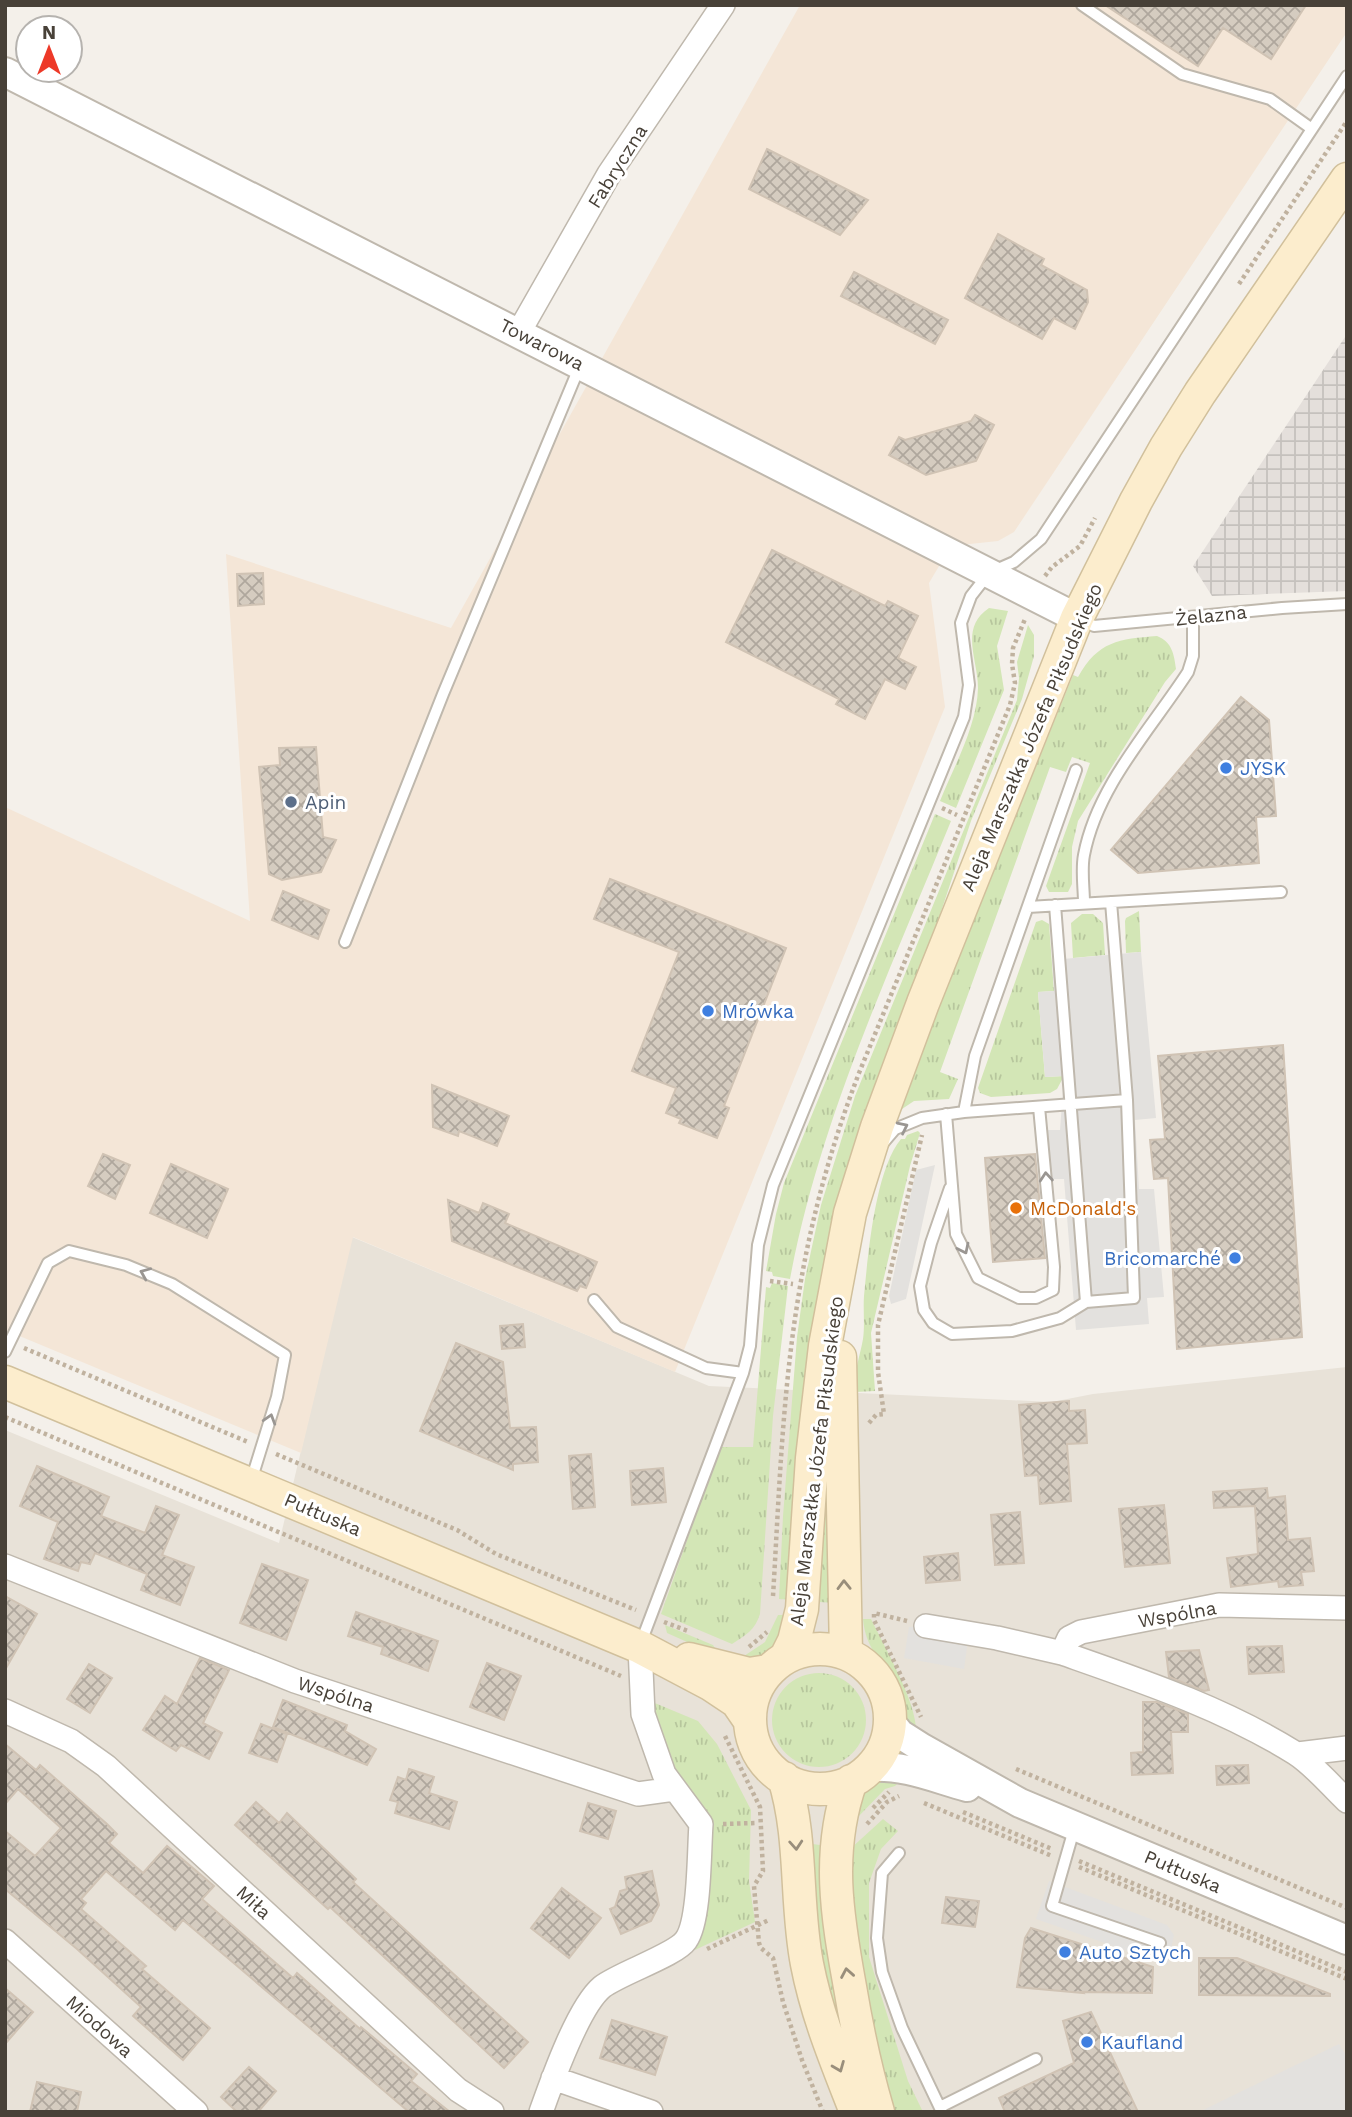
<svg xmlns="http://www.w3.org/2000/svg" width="1352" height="2117" viewBox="0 0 1352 2117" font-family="'Work Sans',sans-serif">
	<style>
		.residential { fill: #e8e2d8 }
		.commercial { fill: #f4e6d7 }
		.industrial { fill: url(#industrial-grid) }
		.grass { fill: url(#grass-tufts) }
		.parking { fill: #e3e1de }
		.building { fill: url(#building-cross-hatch); stroke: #d0c3b4; stroke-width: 2 }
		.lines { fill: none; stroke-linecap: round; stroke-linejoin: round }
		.service-casing { stroke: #bfb8ad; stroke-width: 14 }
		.minor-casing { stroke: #bfb8ad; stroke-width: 26 }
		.tertiary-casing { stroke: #bfb8ad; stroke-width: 32 }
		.secondary-casing { stroke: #d1c09c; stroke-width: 35 }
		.path { stroke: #c0b29f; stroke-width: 4.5; stroke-dasharray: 3.5 3.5; stroke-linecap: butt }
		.service { stroke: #fff; stroke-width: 10 }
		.minor { stroke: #fff; stroke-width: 23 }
		.tertiary { stroke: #fff; stroke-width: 28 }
		.secondary { stroke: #fcedcd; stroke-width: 32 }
		.oneway { stroke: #9a9692 }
		.oneway2 { stroke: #998e7b }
		.shop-dot { fill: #3f7fe0; stroke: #fff; stroke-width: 2.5 }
		.service-dot { fill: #5c6f8a; stroke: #fff; stroke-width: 2.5 }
		.food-dot { fill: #e8710a; stroke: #fff; stroke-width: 2.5 }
		.labels { text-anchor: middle; stroke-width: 6; stroke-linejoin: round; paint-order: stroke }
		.street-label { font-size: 19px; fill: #484138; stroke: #fff }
		.shop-label { font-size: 19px; fill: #366cbe; stroke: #fff; text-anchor: start }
		.service-label { font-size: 19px; fill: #4e5e75; stroke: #fff; text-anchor: start }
		.food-label { font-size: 19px; fill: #c56008; stroke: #fff; text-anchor: start }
	</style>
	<defs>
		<pattern id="industrial-grid" width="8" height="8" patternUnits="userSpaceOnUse" patternTransform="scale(1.75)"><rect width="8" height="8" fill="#e4dfdb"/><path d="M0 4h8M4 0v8" fill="none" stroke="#c5c1bd"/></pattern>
		<pattern id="grass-tufts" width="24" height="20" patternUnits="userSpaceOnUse" patternTransform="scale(1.75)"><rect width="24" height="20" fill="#d3e6b6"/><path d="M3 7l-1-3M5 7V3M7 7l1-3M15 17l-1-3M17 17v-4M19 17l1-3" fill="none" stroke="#b7c69d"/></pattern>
		<pattern id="building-cross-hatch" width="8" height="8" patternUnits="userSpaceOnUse" patternTransform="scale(1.75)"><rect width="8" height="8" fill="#d5ccc0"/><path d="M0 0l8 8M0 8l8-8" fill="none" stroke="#afa79d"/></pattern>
	</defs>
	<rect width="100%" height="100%" fill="#f4f0ea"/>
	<path class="residential" d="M352,1237L709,1386L1052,1402L1093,1394L1347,1367V2112H5V1430L279,1543Z"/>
	<path class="commercial" d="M800,5H1347V32L1014,532L998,541L951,546L929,583L945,707L675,1372L353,1237L301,1453L5,1330V807L250,921L226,554L451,628Z"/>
	<path class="industrial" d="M1347,334V591L1212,596L1193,566Z"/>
	<path class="grass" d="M989,608L1008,611L997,646L1004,690L956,808L940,801C954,766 977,726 978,688C978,659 959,628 989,608Z
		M1028,625L1034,635V656L1022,699L971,821L930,945L856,1141L837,1205L822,1270L810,1349L793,1600L779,1599L783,1516L797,1337L805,1279L821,1205L855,1096L1017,700L1019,678L1017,662Z
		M1157,636C1172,642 1174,654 1176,669L1165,682L1078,821L1072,847V884L1068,892H1049L1046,886L1090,763L1072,757L1066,772L1050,767L940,1072L958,1079L949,1099L914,1101L902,1109L898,1106L1073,675L1078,677C1098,641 1119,639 1157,636Z
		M935,814L951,821C890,971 820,1119 790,1279L773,1276L772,1272L766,1271L776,1214L784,1183Z
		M1139,911L1141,952L1126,953L1125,921L1126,918Z
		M1082,914H1093L1103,923L1105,955L1073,958L1071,923Z
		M1042,920L1049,924L1054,991L1038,992L1045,1077L1064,1076L1057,1089L1050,1093L991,1097L980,1093L978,1088L1036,922Z
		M918,1131L920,1133L910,1166L871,1333L875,1391L855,1392C853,1373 860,1357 863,1339C865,1325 863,1310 864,1296C868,1255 875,1170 901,1139H905L907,1135Z
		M772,1283L788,1286L773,1416L760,1614C755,1630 746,1635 732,1644L661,1614L720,1447H753L766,1287L770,1288Z
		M828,1470L836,1603L819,1602Z
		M778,1615H792C775,1652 781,1655 738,1660L765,1642Z
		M863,1619H871C885,1648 919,1706 916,1735C913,1732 908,1727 906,1723C901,1713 904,1699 897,1686C883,1659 866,1652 863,1619Z
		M665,1625L713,1645L715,1648L714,1654L667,1633Z
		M772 1720a47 47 0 1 1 94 0a47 47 0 1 1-94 0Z
		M650,1701L698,1721L717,1744L751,1810L749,1881L755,1922L684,1955L702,1936L709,1892L711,1831L703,1807L672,1771Z
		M884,1779H902L895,1786L885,1789L857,1818L858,1796L875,1782Z
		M883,1819L898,1831L881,1849L869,1883V1957L908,2081L923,2112H889L843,1897L849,1850Z
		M805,1843L820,1845L822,1912L848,2048L826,1998Z"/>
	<path class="parking" d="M1141,952L1156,1118L1135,1120L1139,1189H1154L1164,1297L1147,1298L1149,1324L1076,1330L1064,1179H1047L1044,1130H1060L1064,1076L1045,1077L1038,992L1054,991L1052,960Z
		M935,1165L906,1299L891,1304L889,1296L916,1170Z
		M926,1626L969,1633L964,1669L904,1658L909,1627Z
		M1049,1881L1167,1925L1174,1935L1168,1965L1036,1919Z
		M1339,2044L1347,2057V2112H1199Z"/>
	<path class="building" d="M1105,5H1306L1271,59L1223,28L1198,66Z
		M767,149L868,200L840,235L749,189Z
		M998,234L1044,259L1041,265L1087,290L1088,302L1075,329L1054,318L1042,339L965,298Z
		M854,272L948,320L935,344L841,296Z
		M975,415L994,425L976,461L926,475L889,455L899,437L905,440L971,421Z
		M772,550L885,606L888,601L918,616L898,658L916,667L905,689L885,679L865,719L836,704L839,699L726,642Z
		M263,573L264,604L238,606L237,574Z
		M1241,697L1269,720L1276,816L1256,817L1259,863L1138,873L1111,850Z
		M316,747L323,837L336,840L321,872L282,880L269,874L259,767L280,765L279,748Z
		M610,879L786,948L724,1106L729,1108L717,1138L679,1123L681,1119L666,1113L676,1088L632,1071L679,952L594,919Z
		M283,891L329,910L318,939L272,920Z
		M1283,1045L1302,1337L1177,1349L1168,1178L1154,1179L1150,1140L1165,1139L1158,1056Z
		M432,1085L509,1116L497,1146L459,1131L458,1136L433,1127Z
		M103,1154L130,1165L115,1199L88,1186Z
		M1035,1154L1045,1258L993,1262L985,1158Z
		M171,1164L228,1189L207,1238L150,1213Z
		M448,1200L479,1213L483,1203L509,1214L505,1223L597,1262L586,1288L580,1286L577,1291L452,1241Z
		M523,1324L525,1347L502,1349L500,1326Z
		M456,1343L503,1362L510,1428L536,1427L538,1462L513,1464V1470L420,1431Z
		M1069,1401V1411L1085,1410L1087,1443L1067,1444L1071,1501L1040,1504L1038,1475L1025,1476L1019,1405Z
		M591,1454L595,1507L573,1509L569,1456Z
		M37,1466L109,1497L101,1516L145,1533L156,1506L179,1515L162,1555L194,1567L180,1605L141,1590L147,1574L95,1553L90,1564L81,1562L78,1571L44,1559L58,1522L20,1506Z
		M663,1468L666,1502L632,1505L630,1471Z
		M1267,1488L1268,1498L1285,1496L1288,1540L1310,1538L1314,1571L1301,1572L1303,1585L1279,1587L1278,1581L1231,1587L1227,1558L1258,1554L1255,1506L1214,1508L1213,1492Z
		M1164,1505L1170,1563L1125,1567L1119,1509Z
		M1020,1512L1024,1563L995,1565L991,1515Z
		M958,1553L960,1580L926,1583L924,1557Z
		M262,1564L308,1580L286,1640L240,1623Z
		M5,1596L37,1614L5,1670Z
		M356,1612L438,1641L428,1671L381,1654L383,1647L348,1636Z
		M1282,1646L1284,1672L1249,1674L1247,1647Z
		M1199,1650L1209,1690L1204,1691L1169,1677L1166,1652Z
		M200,1658L229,1670L203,1723L222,1733L209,1759L181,1745L176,1751L143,1730L165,1696L177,1704Z
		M487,1663L521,1676L504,1720L470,1707Z
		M89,1664L112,1678L90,1713L67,1699Z
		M283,1700L347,1725L345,1731L376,1749L367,1765L273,1727Z
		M1143,1702H1157L1188,1714V1732H1171L1173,1773L1132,1775L1131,1753L1143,1752Z
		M261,1724L287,1734L277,1762L249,1753Z
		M5,1744L36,1770L40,1765L107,1824L117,1834L109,1843L143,1873L167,1846L214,1886L202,1899L293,1978L297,1973L360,2029L361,2027L417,2074L411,2081L450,2112H409L183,1920L175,1930L106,1871L81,1899L86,1903L81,1909L146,1966L142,1969L210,2028L183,2060L133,2016L141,2007L77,1949L5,1889V1831L35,1856L61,1828L18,1789L5,1804Z
		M1248,1765L1249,1783L1217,1785L1216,1766Z
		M409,1769L434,1777L429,1793L457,1802L449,1829L395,1813L398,1802L390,1800L398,1777L406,1780Z
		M256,1802L279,1823L287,1813L356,1879L353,1882L528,2042L504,2068L330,1907L328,1909L235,1825Z
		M588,1803L616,1811L608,1839L580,1831Z
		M652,1871L659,1905L651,1921L621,1934L610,1909L615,1907L620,1891L627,1889L625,1877Z
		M562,1888L601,1918L569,1958L531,1928Z
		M946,1897L979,1901L975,1927L942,1923Z
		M1031,1928L1153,1967L1152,1993L1082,1992L1083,1993L1017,1987L1025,1938Z
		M1199,1958H1237L1330,1994V1996L1199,1995Z
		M5,1988L33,2012L5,2044Z
		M1091,2012L1138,2112H1005L999,2098L1074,2063L1063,2021Z
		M612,2020L667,2037L655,2075L600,2058Z
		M249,2067L276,2091L258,2112H237L221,2097Z
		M37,2082L81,2092L77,2112H30Z"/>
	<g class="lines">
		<defs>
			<path id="service" d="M1082,5L1182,74L1270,99L1312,129
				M1079,619L1094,626L1282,608L1347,604
				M1084,903C1084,888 1081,870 1084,855C1097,786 1151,729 1188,672L1193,656V618
				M1055,905L1086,1302L1134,1298L1127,1100L1111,902
				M1028,907L1281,892
				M345,942L443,694L579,368
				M964,1112L975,1056L1076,770
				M946,1114L956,1234L978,1278L1019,1298H1036L1053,1290L1054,1267L1039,1107
				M883,1143L895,1129L922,1118L964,1112L1127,1100
				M950,1188L931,1243L920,1286L924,1310L933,1323L952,1334L1012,1331L1060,1318L1086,1302
				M594,1300L617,1327L706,1368L743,1373
				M5,1352L48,1263L69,1251L126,1265L172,1284L285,1355L277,1397L251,1481
				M640,1645L743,1373L750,1346L758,1245L773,1185L964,717L969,685L961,623L971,596L989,573L1014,562L1041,539L1347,76
				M1075,1826L1052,1906L1160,1943
				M899,1853L882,1873L877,1938L882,1972L902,2028L942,2112
				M940,2107L1036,2059"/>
			<path id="minor" d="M519,332L609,174L723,5
				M5,1566L295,1681L638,1794L674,1789
				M1347,1608L1219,1605L1081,1632L1069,1638L1062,1653C1142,1681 1223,1708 1295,1753C1314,1765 1331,1786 1347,1801
				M926,1626L997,1638L1062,1653
				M5,1711L71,1741L106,1766L458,2090L492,2112
				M1298,1754L1347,1748
				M5,1941L196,2112
				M553,2078L651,2112
				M541,2112C552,2081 578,2007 602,1987C620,1973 676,1955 686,1940C700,1921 699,1850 701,1824L664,1774L643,1714L640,1647"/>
			<path id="tertiary" d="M5,72L1077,618
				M890,1722L900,1734L922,1748L1020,1803L1347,1940
				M871,1767C905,1765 934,1778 967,1787"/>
			<path id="secondary" d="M840,1357L846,1653
				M5,1382L640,1647L710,1684L737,1702L750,1721
				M750 1719a70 70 0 1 1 140 0a70 70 0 1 1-140 0Z
				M786,1657L794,1641L802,1609L812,1458L825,1346L850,1213L877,1127L923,1003L1077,618L1136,501L1166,447L1200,393L1347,179
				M689,1659L749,1674L769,1671
				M784,1778C803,1838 795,1903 807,1964C817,2016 837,2063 856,2112
				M851,1781C826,1851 837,1916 850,1987C857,2029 866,2071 878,2112"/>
		</defs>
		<use href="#service" class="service-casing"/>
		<use href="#minor" class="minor-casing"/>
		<use href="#tertiary" class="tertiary-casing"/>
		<use href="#secondary" class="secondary-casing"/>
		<path class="path" d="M1239,284L1347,121
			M1045,576L1052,567L1080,546L1095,518
			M942,808L957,815
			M770,1281L793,1284
			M24,1348L248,1442
			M5,1417L621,1676
			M869,1423L876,1415L884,1414L878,1372V1325L922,1135
			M276,1454L457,1530L496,1554L636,1610
			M773,1596C779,1497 782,1397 798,1299C810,1222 831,1146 859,1073L1010,705L1015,683L1012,664L1013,648L1025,619
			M907,1621L874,1613V1620L921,1717
			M664,1622L688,1631
			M749,1647L767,1632
			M725,1736L760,1807L763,1871L754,1886L759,1943L761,1948L773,1958L783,2002L802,2060L823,2112
			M1016,1769L1347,1908
			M924,1803L1052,1856
			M873,1808L889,1792
			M963,1812L1052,1849
			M723,1824L756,1823
			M867,1824L887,1802L899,1796
			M1079,1861L1347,1972
			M1079,1867L1347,1979
			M707,1949L769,1920"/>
		<use href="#service" class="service"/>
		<use href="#minor" class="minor"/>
		<use href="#tertiary" class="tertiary"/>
		<use href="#secondary" class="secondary"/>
	</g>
	<defs><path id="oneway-chevron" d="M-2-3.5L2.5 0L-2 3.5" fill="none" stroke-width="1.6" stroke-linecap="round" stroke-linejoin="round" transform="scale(1.75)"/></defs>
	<g class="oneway">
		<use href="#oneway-chevron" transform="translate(903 1127) rotate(-26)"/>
		<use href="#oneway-chevron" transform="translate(1046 1177) rotate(-95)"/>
		<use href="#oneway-chevron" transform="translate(964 1249) rotate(64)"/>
		<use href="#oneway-chevron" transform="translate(145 1273) rotate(-157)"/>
		<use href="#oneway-chevron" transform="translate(270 1419) rotate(-73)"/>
	</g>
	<g class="oneway2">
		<use href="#oneway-chevron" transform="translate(844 1585) rotate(-91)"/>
		<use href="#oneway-chevron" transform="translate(796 1845) rotate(86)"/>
		<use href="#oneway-chevron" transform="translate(847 1973) rotate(-100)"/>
		<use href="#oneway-chevron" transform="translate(839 2067) rotate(68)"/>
	</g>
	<g class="shop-dot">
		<circle cx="1226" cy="768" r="7"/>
		<circle cx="708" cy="1011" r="7"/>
		<circle cx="1235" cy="1258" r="7"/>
		<circle cx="1065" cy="1952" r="7"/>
		<circle cx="1087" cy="2042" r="7"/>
	</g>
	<circle class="service-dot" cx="291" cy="802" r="7"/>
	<circle class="food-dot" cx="1016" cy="1208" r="7"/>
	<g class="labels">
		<g class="street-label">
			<text transform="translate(617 166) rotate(-58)" y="7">Fabryczna</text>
			<text transform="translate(542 344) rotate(27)" y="7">Towarowa</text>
			<text transform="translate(1211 615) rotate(-6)" y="7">Żelazna</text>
			<text transform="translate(1031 737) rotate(-67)" y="7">Aleja Marszałka Józefa Piłsudskiego</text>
			<text transform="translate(816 1461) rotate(-83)" y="7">Aleja Marszałka Józefa Piłsudskiego</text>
			<text transform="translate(323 1514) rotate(23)" y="7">Pułtuska</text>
			<text transform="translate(1177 1614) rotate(-10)" y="7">Wspólna</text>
			<text transform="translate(336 1694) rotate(18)" y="7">Wspólna</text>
			<text transform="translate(1183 1871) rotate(23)" y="7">Pułtuska</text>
			<text transform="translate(254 1902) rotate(43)" y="7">Miła</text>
			<text transform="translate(100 2026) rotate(42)" y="7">Miodowa</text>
		</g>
		<g class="shop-label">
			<text x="1240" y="775">JYSK</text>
			<text x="722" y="1018">Mrówka</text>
			<text x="1221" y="1265" text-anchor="end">Bricomarché</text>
			<text x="1079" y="1959">Auto Sztych</text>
			<text x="1101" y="2049">Kaufland</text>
		</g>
		<g class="service-label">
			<text x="305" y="809">Apin</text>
		</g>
		<g class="food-label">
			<text x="1030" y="1215">McDonald's</text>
		</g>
	</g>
	<rect width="1352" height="2117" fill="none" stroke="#484138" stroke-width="14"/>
	<g transform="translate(49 49)"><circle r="33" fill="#ffffff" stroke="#b6b3af" stroke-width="2"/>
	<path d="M0-5L12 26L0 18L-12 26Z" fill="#ed3928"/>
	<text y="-10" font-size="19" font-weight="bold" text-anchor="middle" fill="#484138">N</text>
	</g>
</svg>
